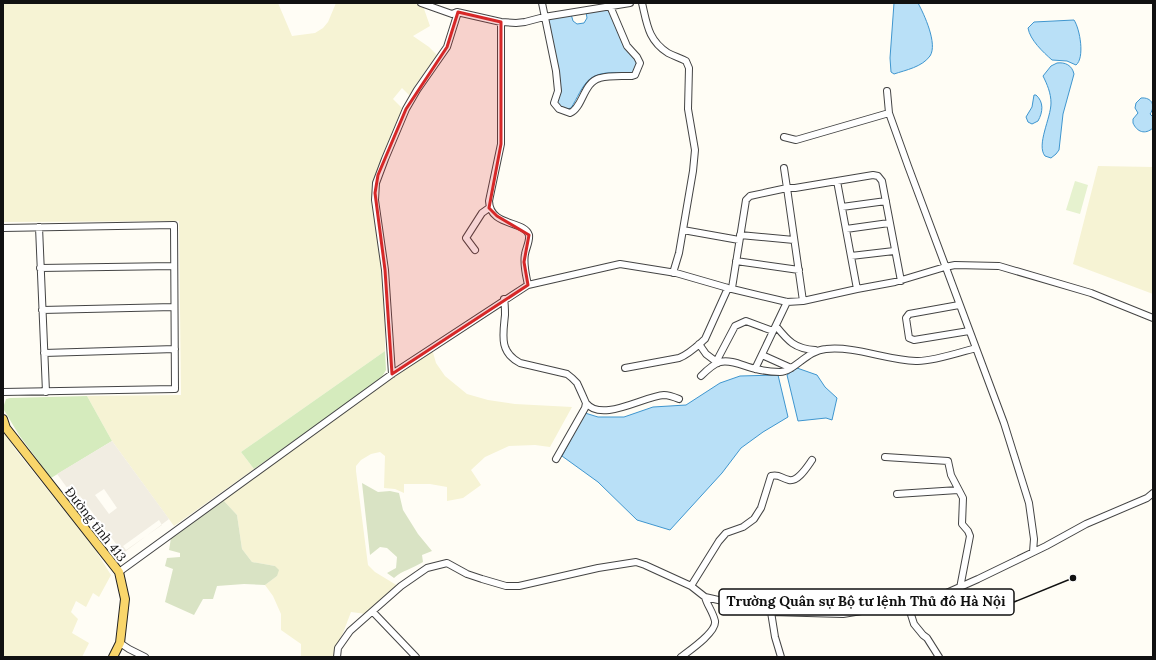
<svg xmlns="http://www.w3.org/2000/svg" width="1156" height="660" viewBox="0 0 1156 660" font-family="Lora,serif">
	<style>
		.farmland { fill: #f6f3d4 }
		.green { fill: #d5ebbd }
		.cemetery { fill: #d9e3c4 }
		.pitch { fill: #e6f2cf }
		.plaza { fill: #f1ede2; fill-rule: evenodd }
		.water { fill: #b9e0f7; stroke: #3f96cf }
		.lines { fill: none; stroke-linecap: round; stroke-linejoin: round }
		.minor-casing { stroke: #444; stroke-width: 8 }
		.major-casing { stroke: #222; stroke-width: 10 }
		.minor { stroke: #fff; stroke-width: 6 }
		.major { stroke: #f9d66b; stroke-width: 8 }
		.marked { fill: #d62828; fill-opacity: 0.2; stroke: #d62828; stroke-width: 3; stroke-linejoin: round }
		.labels { text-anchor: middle; stroke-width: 4; stroke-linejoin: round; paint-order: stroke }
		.street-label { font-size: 13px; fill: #111; stroke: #fff }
		.leader { fill: none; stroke: #111; stroke-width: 1.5 }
		.callout-dot { fill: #111; stroke: #fff; stroke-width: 1.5 }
		.callout { fill: #fff; stroke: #111; stroke-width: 1.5 }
		.callout-label { font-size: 14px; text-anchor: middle; font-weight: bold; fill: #111 }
	</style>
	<rect width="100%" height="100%" fill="#fffdf5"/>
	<path class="farmland" d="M3,3H278L292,36L315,33L323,28L328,22L336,3H414L423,6L430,26L413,36L429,47L437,55L416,84L410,96L402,88L393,99L403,109L379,166L373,188L372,201L382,270L385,314V351L241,452L254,469L174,526L112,441L87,396L181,395L179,221L3,222Z
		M1098,166L1153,167V294L1073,264Z
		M432,349L436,363L445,376L467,394L488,400L515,404L572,407L550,447L535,445L509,446L485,457L471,470L481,485L463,498L447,501V487L430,484H404V493L395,489L384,488L385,456L380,452L371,454L361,460L356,466V471L368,565L375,572L398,586L366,614L351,612L343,633L337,644L334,657H301V644L281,630V614L273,596L265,585L277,576L275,566L252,562L242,549L237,515L223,500Z
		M3,429L15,449L94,548L111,575L99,597L93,593L86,607L76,601L71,612L78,619L72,633L89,643L82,657H3Z"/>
	<path class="green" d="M385,351L386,370L380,380L254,469L241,452Z
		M87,396L112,441L51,478L19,435L4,410V405L6,399L10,398Z"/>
	<path class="cemetery" d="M362,483L378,492L390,491L399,493L403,510L418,534L432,551L422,555L423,562C412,569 403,570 394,578L387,573L396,568L397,557L387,548L380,547L370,555Z
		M223,500L237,515L242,549L252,562L275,566L279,570L277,576L265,585L244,584L217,586L213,599H203L194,615L165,602L173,569L165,566L167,558L180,557V553L169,550L171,538Z"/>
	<path class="pitch" d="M1075,181L1088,185L1080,214L1066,210Z"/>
	<path class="plaza" d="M112,441L169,519L118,557L57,474ZM104,489L117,508L109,514L95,495ZM80,496L120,549L116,552L76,499ZM159,520L162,525L126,550L123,546Z"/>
	<path class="water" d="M894,3H918C924,14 938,44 930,56C922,67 906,70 894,74L891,72L890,58Z
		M610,9L637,61L634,72L633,74C620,73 601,70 590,79C582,85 577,99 571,108L567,109L556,106L559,91L547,18L571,14L573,21L577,24L584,23L587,18L586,12Z
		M1074,20C1080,29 1085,58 1076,65L1067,61L1052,60C1043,52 1030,40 1028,28L1034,22Z
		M1057,63C1065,62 1072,65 1074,74L1063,114L1059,150L1056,154L1051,158L1045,156C1036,145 1051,118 1051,103C1051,93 1047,84 1043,76L1051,66Z
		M1034,95H1036C1044,102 1043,112 1038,121L1032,124L1028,122L1026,117L1032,107Z
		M1141,98C1152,97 1156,106 1150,114L1153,117V128C1145,135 1137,132 1133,123V119L1138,113L1135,108L1136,103Z
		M797,368L817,375L825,387L837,398L832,420L826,418L798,421L787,375Z
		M778,375L788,417L763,432L741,448L722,473L670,530L637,520L598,482L562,456L585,413L598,417H624L653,407L686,405L720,383L740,376Z"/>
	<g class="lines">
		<defs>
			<path id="minor" d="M421,3L452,14L457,12L501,22L516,23L525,22L544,17L630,3
				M542,3L556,71L558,91L554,103L559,109L570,113C583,108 583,82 600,78C610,75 622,76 632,76L635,75L640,63L637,57L627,46L610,6
				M642,3C647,24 648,40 668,53C674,56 680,58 686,61L689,68L688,109L695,150L693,171L679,253L673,273
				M501,22V144L489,201C490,227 524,220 529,235C530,241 526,248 525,254C523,264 526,275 528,285
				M887,91L889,113L908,166L1004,423L1029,503L1034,539L1033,552
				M784,137L796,140L889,113
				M837,181L857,289
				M842,207L886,201
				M39,227L46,392
				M3,228L174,225L175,389L3,392
				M846,229L889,223
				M683,230L739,240
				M740,235L794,240
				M475,250L466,238L482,213L489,208
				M851,256L894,251
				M736,261L799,270
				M40,268L174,266
				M732,288L746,200L750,196L787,188L784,168
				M504,299C505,304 505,310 505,315C503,335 499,352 520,363L567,374L572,378L577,383L582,394L586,403L585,408L556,459
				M803,301L787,188H795L873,175L878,176L882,181L901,281
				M959,305L909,314L906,318L909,338L914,340L969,331
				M42,310L174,307
				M776,326C788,341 795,349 815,350
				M699,344L706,354L718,363
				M44,353L175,349
				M762,355L791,368
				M716,362L735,326L746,321L773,331
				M625,368L679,358C689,354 697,346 705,339L728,288
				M755,369L787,302
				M392,374L385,270L375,200L376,183L385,159L406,109L417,90L447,47L458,12
				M701,376C706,371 713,364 720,362C732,359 745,367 756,369C764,371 773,372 780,372C794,372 807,350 826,349C856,346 886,360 916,361C931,362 961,352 976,348
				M586,403C602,423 644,396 664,395C669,395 674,397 679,399
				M885,457L948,461L951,475L963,498L962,524L968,531L970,536L960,588
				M897,494L958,490
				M119,572L392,374L528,285L620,264L676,273L728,288L787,302L803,301L857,289L895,282L945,267L955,265L999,266L1091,293L1153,318
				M691,586L719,541L726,533L743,527L754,519L761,508L771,476C780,474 780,478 789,480C798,482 807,467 812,460
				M907,602L914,624L923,635L927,638L939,657
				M373,612L416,657
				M771,612L775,637L781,657
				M120,643L129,649L145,657
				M337,657L338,648L350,631L401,586L427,568L447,563L467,574L482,579L506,586H519L598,568L636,562L645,565L691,586L705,597L771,612L843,614L886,607L907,602L933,599L978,579L1046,546L1086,524L1147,498L1153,493
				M681,657C689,651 717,632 715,621C713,612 707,605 705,597"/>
			<path id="major" d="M3,419L6,428L119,572L125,599L120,643L113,657"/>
		</defs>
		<use href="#minor" class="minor-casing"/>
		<use href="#major" class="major-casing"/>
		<use href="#minor" class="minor"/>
		<use href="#major" class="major"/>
	</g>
	<path class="marked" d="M458,12L501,22V144L489,208L497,216L529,235L524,262L528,285L392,374L385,270L375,193L378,175L406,109L447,47Z"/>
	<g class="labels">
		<g class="street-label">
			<text transform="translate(96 524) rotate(52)" y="5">Đường tỉnh 413</text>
		</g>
	</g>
	<path class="leader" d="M1073 578L1014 602"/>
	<circle class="callout-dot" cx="1073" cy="578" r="4"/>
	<rect class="callout" x="719" y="589" width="295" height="26" rx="4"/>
	<g class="callout-label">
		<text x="866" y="606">Trường Quân sự Bộ tư lệnh Thủ đô Hà Nội</text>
	</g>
	<rect width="1156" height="660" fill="none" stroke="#111111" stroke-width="8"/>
</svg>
